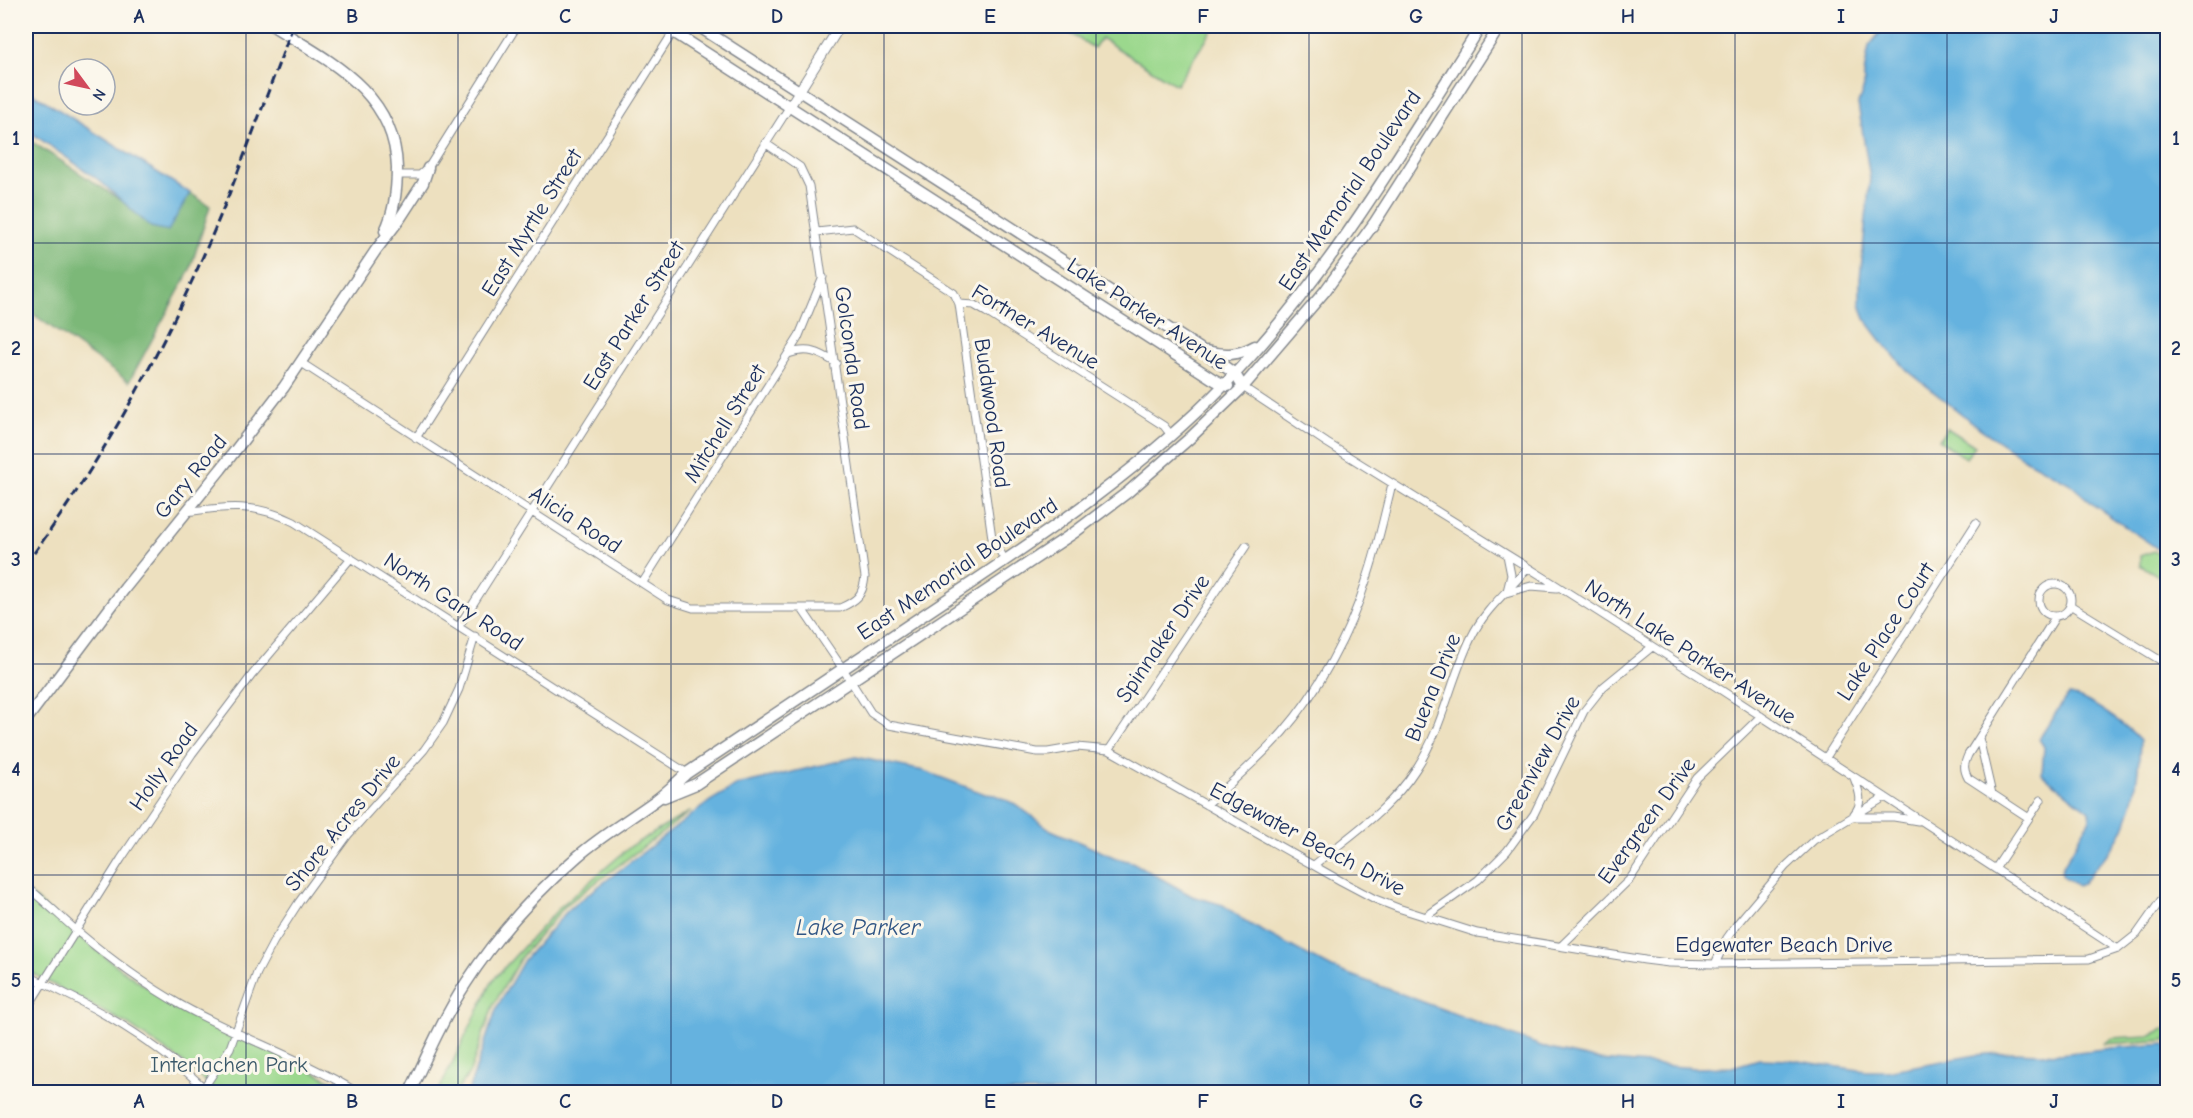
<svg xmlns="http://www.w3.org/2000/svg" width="2193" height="1118" viewBox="0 0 2193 1118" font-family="'Comic Neue',sans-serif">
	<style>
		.green { fill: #9bd88d; stroke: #5b8476; stroke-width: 1.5 }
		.forest { fill: #7cb878; stroke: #4c746b; stroke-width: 1.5 }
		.water { fill: #65b2df; stroke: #40709e; stroke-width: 1.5 }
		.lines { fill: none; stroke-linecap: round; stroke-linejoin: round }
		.minor-casing { stroke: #84888e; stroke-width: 9 }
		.tertiary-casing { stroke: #84888e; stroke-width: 11 }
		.secondary-casing { stroke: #84888e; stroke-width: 13 }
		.primary-casing { stroke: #84888e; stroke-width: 13 }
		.minor { stroke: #fff; stroke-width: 7 }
		.tertiary { stroke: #fff; stroke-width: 9 }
		.secondary { stroke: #fff; stroke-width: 10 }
		.primary { stroke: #fff; stroke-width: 10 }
		.rail { stroke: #1b2f5e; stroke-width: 3; stroke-dasharray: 9 4.5; stroke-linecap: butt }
		.grid { fill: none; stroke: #1b2f5e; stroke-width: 1.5; stroke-opacity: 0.55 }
		.labels { text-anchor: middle; stroke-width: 6; stroke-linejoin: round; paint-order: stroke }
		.street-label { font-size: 22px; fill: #1b2f5e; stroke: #fbf7ec }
		.park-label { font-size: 22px; fill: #3b596a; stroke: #fbf7ec }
		.water-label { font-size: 24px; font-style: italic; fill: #315685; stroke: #fbf7ec }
		.neatline { fill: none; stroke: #1b2f5e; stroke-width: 2 }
		.grid-label { font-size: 20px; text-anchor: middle; font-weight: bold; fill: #1b2f5e }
	</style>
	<rect width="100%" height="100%" fill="#fbf7ec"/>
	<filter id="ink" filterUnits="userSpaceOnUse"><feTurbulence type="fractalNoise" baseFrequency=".0167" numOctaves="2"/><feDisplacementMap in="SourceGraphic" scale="12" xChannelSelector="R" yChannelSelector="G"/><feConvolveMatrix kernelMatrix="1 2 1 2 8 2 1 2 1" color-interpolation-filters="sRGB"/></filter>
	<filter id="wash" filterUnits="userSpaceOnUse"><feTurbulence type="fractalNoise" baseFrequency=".008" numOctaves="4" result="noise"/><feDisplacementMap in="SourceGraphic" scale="24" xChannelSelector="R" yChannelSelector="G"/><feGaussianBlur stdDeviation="1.35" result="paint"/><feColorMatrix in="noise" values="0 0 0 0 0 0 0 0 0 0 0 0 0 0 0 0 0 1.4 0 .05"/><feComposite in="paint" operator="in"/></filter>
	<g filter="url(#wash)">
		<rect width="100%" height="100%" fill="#ede0bf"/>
		<path class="green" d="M1058,26H1215L1176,85L1101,38L1094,48Z
			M1947,428L1975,446L1966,458L1939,440Z
			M2154,551L2167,560V581L2140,565V556Z
			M691,811L566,905L521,957L493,1006L470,1072L456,1092H438L493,980L560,907L631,846Z
			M26,891C80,937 138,988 202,1020C251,1045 303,1062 349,1092H218L184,1063L127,1024L26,970Z
			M2167,1028V1040L2103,1044L2113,1038L2149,1036Z"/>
		<path class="forest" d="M26,138L121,200L151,227L180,209L190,193L210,206L190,270L129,382L26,309Z"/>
		<path class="water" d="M1885,26H2167V555L2095,506L2069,483L2028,461L1979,428L1908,371L1887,348L1865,319L1860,303V279L1870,178L1858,104L1864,87V74L1869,46Z
			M26,89L190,193L168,231L151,227L100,181L26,129Z
			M2069,695C2086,696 2128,726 2140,740C2139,771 2135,808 2120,836C2110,853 2094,868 2082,884L2078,886L2063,876L2061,870L2090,819L2089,811L2042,774L2044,747L2039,739L2064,700Z
			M856,757L924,771L985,794L995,795L1015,804L1051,830L1116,858L1132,862L1192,896L1223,905L1251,925L1332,968L1549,1049L1600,1060L1695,1068L1732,1067L1759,1059L1791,1060L1866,1071H1887L1976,1055L2013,1052L2060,1054L2112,1048L2167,1044V1092H468L497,1007L524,960L569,909L710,801L737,785Z"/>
	</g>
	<g filter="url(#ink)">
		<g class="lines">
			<defs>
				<path id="minor" d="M397,175H420L428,168L517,26
					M817,232L853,228L954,293L959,304L992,538L1005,560
					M959,304L974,305L986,312L1164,426L1171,435
					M788,354C808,347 819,352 836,363
					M300,362L668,600L693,608H840C856,601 863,596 865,577L809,186L800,167L765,143
					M1243,387L1327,443L1545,578L1721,690L2118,949
					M416,438L677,26
					M186,512C227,506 256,503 294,522L687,773
					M1507,555L1511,575L1507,591
					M643,582L798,338L823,277
					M2039 600a16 16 0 1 1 32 0a16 16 0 1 1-32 0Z
					M1506,593L1531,586L1557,588
					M2070,605L2168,665
					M802,609L843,669L871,713L889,725L1037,752H1048L1077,747L1109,750L1341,881L1375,899L1398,908L1477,933L1645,960L1669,963L1715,964L2089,959L2118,949L2137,934L2168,890
					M459,626L790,106
					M1979,738L1992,794
					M1109,750L1246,546
					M1825,759L1976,523
					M1206,805C1232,782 1259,759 1282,733C1318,692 1350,633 1366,581C1377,550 1384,516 1392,484
					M1854,814C1864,802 1859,791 1854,778
					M1854,817H1894L1918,821
					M2029,818L1968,778C1963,769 1964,764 1968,755L2056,616
					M1314,865C1350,835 1390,810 1416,769C1443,728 1450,681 1471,638C1484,610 1508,591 1528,568
					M1995,869L2041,800
					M26,886C43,900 60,916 77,931C109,958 144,984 181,1005C238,1037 301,1058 357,1092
					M1425,917L1478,880L1507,851L1534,814L1584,711L1603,687L1652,647
					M1561,946L1630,879L1697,778L1761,716
					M1715,964L1727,938L1737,924L1785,867L1814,840L1885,797
					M26,975C91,1004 158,1041 208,1092
					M26,1010L121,859L192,754L252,675L351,558
					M201,1092L230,1048L257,973L274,941L299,902L348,835L424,750L443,723L459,689L475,636"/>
				<path id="tertiary" d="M790,106L840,26"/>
				<path id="secondary" d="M273,26C329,61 395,92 397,168C397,190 395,211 385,231
					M26,720L125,588L221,469L284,387L376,250L399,220L423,183L428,168"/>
				<path id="primary" d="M664,26L1213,379L1224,385L1228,386
					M698,26L1199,348L1235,374L1243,387
					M1207,351C1225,356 1239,355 1255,346
					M664,797L696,784L1075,532L1128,492L1190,438L1243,387L1325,291L1375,222L1500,26
					M410,1092C427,1055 444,1017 466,983C497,935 535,893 578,856C602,835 630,819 656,800C667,792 677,782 687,773C776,713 866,654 955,594C1051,530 1146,466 1227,382C1328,277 1403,149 1481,26"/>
			</defs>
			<use href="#minor" class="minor-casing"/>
			<use href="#tertiary" class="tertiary-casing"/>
			<use href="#secondary" class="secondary-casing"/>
			<use href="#primary" class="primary-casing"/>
			<use href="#minor" class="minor"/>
			<use href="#tertiary" class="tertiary"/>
			<use href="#secondary" class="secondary"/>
			<use href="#primary" class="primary"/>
			<path class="rail" d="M26,564C90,477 146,382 191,283C230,199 260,112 293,26"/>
		</g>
	</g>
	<path class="grid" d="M246,26V1092M458,26V1092M671,26V1092M884,26V1092M1096,26V1092M1309,26V1092M1522,26V1092M1735,26V1092M1947,26V1092M26,243H2168M26,454H2168M26,664H2168M26,875H2168"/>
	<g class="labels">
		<g class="street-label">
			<text transform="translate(1349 190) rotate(-56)" y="8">East Memorial Boulevard</text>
			<text transform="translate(531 222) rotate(-58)" y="8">East Myrtle Street</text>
			<text transform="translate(1148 313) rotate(33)" y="8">Lake Parker Avenue</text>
			<text transform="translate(633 315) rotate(-58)" y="8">East Parker Street</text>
			<text transform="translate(1036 326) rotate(31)" y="8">Fortner Avenue</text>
			<text transform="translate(853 358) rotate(82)" y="8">Golconda Road</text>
			<text transform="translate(993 413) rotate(82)" y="8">Buddwood Road</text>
			<text transform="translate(724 423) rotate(-58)" y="8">Mitchell Street</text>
			<text transform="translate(190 476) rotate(-51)" y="8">Gary Road</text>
			<text transform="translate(576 519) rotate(33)" y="8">Alicia Road</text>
			<text transform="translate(957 568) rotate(-34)" y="8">East Memorial Boulevard</text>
			<text transform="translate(454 601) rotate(33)" y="8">North Gary Road</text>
			<text transform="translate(1885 631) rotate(-57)" y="8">Lake Place Court</text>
			<text transform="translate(1162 638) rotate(-56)" y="8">Spinnaker Drive</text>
			<text transform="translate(1691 651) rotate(33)" y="8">North Lake Parker Avenue</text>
			<text transform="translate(1432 687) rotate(-68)" y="8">Buena Drive</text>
			<text transform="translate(1537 763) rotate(-61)" y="8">Greenview Drive</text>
			<text transform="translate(163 766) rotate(-55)" y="8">Holly Road</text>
			<text transform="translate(1646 820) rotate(-54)" y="8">Evergreen Drive</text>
			<text transform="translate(342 822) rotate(-51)" y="8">Shore Acres Drive</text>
			<text transform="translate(1308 838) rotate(28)" y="8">Edgewater Beach Drive</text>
			<text x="1784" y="952">Edgewater Beach Drive</text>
		</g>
		<g class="park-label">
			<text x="229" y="1072">Interlachen Park</text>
		</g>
		<g class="water-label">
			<text x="858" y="935">Lake Parker</text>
		</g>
	</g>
	<rect width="2193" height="1118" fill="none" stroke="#fbf7ec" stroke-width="66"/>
	<g transform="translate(87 87) rotate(123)"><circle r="28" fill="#fbf7ec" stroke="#a1a7b3" stroke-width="1.5"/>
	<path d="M0-4.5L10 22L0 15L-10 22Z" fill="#d1495b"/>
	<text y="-9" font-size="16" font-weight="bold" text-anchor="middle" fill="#1b2f5e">N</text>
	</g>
	<rect x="33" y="33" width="2127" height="1052" class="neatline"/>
	<g class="grid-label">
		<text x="139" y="23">A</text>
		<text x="352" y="23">B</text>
		<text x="565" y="23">C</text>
		<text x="777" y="23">D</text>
		<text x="990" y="23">E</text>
		<text x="1203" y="23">F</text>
		<text x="1416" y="23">G</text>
		<text x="1628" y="23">H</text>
		<text x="1841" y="23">I</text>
		<text x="2054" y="23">J</text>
		<text x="16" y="145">1</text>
		<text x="2176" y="145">1</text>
		<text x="16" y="355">2</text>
		<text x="2176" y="355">2</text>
		<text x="16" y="566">3</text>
		<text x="2176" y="566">3</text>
		<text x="16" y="776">4</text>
		<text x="2176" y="776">4</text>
		<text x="16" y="987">5</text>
		<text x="2176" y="987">5</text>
		<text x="139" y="1108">A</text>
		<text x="352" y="1108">B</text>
		<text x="565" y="1108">C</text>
		<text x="777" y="1108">D</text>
		<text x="990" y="1108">E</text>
		<text x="1203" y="1108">F</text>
		<text x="1416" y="1108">G</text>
		<text x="1628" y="1108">H</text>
		<text x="1841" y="1108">I</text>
		<text x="2054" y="1108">J</text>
	</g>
</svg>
